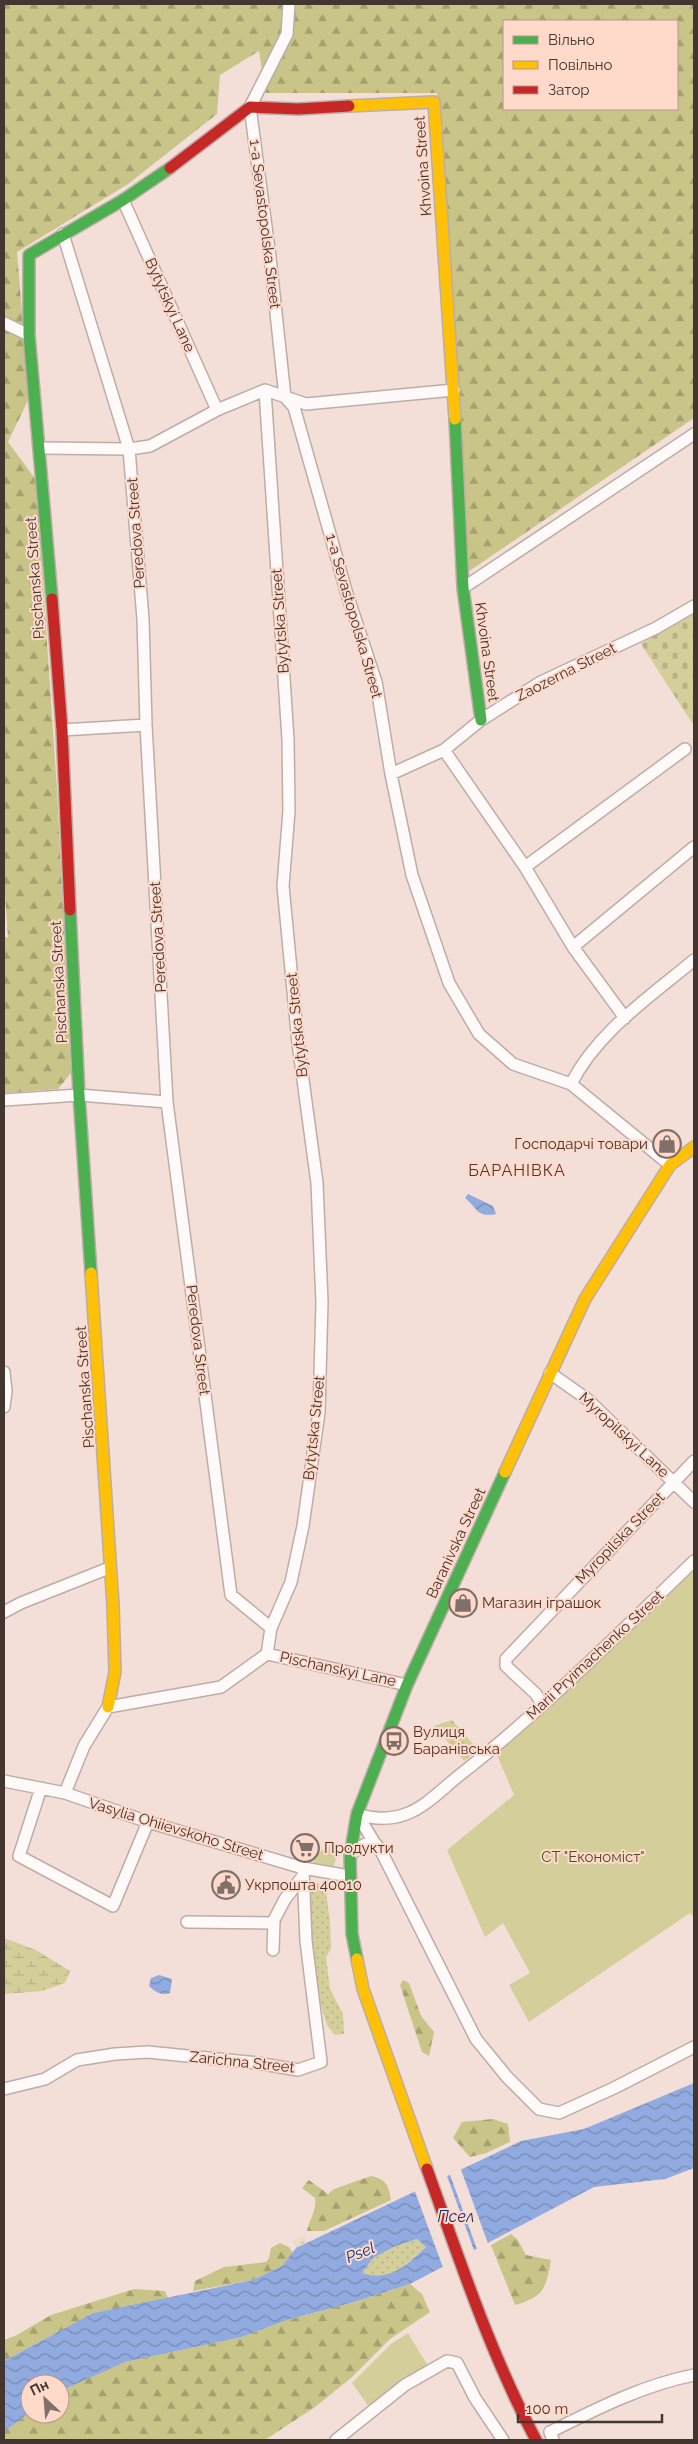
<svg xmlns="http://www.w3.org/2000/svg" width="698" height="2444" viewBox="0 0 698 2444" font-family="Raleway,sans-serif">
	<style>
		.grass { fill: url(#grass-dots) }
		.forest { fill: url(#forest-firs); fill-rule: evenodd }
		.wetland { fill: url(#wetland-marsh) }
		.sand { fill: url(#sand-dots) }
		.cemetery { fill: url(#cemetery-stones) }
		.garden { fill: #d4cf9a }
		.water { fill: url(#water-waves); fill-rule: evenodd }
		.pier { fill: #f3dfd7 }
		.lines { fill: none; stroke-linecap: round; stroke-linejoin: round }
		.street-casing { stroke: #bdada7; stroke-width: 14 }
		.fast-casing { stroke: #bdada7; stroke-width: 14 }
		.slow-casing { stroke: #bdada7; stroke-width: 14 }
		.jam-casing { stroke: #bdada7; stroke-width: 14 }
		.street { stroke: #fdfaf9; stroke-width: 11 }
		.fast { stroke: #4caf50; stroke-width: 11 }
		.slow { stroke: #ffc107; stroke-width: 11 }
		.jam { stroke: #c62828; stroke-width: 11 }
		.labels { text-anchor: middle; stroke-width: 4; stroke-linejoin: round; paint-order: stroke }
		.street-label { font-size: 15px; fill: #43352f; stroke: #ffdacb }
		.poi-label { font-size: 15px; fill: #43352f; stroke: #ffdacb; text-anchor: start }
		.park-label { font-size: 15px; fill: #4b4f24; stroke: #ffdacb }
		.neighbourhood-label { font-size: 16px; letter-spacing: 1px; fill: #52352a; stroke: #ffdacb }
		.water-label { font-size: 16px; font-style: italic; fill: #0d3379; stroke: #ffdacb }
	</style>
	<defs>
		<pattern id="grass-dots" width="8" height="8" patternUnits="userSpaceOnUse" patternTransform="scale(1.25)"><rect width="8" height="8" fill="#d4cf9a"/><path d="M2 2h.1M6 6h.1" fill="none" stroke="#b7b285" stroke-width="1.8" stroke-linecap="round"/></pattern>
		<pattern id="forest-firs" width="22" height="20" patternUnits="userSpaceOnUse" patternTransform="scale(1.25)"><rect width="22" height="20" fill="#c9c487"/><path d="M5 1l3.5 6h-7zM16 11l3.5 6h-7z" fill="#a5a06f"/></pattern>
		<pattern id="wetland-marsh" width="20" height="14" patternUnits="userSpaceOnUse" patternTransform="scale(1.25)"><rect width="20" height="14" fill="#d4cf9a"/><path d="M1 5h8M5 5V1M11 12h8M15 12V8" fill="none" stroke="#b7b285"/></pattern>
		<pattern id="sand-dots" width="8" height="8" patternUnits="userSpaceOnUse" patternTransform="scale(1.25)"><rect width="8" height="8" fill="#eadcc4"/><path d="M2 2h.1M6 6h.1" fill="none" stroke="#cabda9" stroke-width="1.8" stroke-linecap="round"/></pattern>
		<pattern id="cemetery-stones" width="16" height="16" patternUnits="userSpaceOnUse" patternTransform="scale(1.25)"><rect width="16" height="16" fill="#d4cf9a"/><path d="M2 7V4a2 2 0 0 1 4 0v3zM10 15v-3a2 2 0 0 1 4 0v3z" fill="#b7b285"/></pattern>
		<pattern id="water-waves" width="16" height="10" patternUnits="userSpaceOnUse" patternTransform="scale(1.25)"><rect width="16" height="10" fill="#91aadf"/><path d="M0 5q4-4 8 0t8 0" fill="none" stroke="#788bb5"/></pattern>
	</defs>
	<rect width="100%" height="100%" fill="#f3dfd7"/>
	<path class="grass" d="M452,1720L478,1750L464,1761L434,1726Z
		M309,1883H317L326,1890L330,1923L331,1949L326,1957L330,1989L343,2014L344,2034L335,2035C332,2031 327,2027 326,2022C313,1984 310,1923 309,1883Z
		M417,2239L426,2247C405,2265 391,2282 362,2273L373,2258L396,2246Z"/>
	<path class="forest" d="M4,4H694V418L465,574L459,397L437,93H266L259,51L220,75L217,114L128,184L17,252L29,398L8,442L36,480L57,789L71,1073L58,1089L4,1093V938L8,937L4,881ZM504,21H677V109H504Z
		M403,1980L409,1983L421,2016L434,2032L429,2056L422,2052L400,1985Z
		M493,2119L508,2124L510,2142L486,2153L470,2157L453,2138L462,2122Z
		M371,2176C386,2179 389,2186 391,2200L324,2231H307C309,2220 317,2210 315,2198L302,2188L309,2180L328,2194L334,2189Z
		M511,2234L518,2240L526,2255L551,2260C546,2288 544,2297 515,2305L491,2245Z
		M280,2243L289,2247L293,2253L282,2266L253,2280L193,2291L195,2281L224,2267L266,2262L269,2258L271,2248Z
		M410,2284L422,2294L430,2312L390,2339L351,2378L315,2407L265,2440H4V2432L30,2412V2414H60V2391L66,2386L125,2362L242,2337L287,2320L354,2302Z
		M134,2289L165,2291L168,2298L93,2313L4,2361V2340L15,2336L51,2315Z"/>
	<path class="wetland" d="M4,1938L36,1950L70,1971L65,1983L42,1991L4,1994Z"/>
	<path class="sand" d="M305,2236L306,2244L296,2248L293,2241Z"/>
	<path class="cemetery" d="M694,610V726L641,644Z"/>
	<path class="garden" d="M694,1561V1918L690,1913L529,2022L509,1985L530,1973L503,1923L485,1937L447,1850L514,1795L494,1748Z
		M330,1846L338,1849L334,1866L330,1868L313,1863C316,1854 321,1850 330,1846Z
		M408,2333L428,2366L369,2407L352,2383L391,2344Z"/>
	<path class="water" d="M468,1194L493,1206L496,1214C476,1218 477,1207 465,1198Z
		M159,1975L172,1979L170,1993C162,1996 155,1992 149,1986L151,1978Z
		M694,2083V2168L665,2179L594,2187L410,2284L354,2302L287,2320L242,2337L125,2362L60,2391V2384H30V2412L4,2432V2361L93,2313L253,2280L282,2266L296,2248L521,2141L584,2129ZM417,2239L426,2247C406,2265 391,2282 362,2273L373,2258L396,2246Z"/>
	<path class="pier" d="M460,2167L489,2246L478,2252L449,2172Z
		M446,2173L475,2253L444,2270L414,2189Z"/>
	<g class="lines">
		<defs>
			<path id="street" d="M289,4L287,34L250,107L270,257L285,397L294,407L347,594L376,682L391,774L412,875L449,983L479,1034L513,1064L571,1084L670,1165
				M123,200L217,410
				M63,234L129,449L143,619L146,725L167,1102L231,1595L271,1628
				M4,323L29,335
				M265,390L288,739L289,811L283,886L298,1043L317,1183L322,1302L319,1412L303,1526L291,1582L271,1628L267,1654
				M40,448L129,449L150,446L217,410L265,390L306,404L454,390
				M463,588L694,434
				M62,730L146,725
				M444,750L525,867L573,947L625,1018
				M391,774L444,750L481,720L541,682L656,628L694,606
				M525,867L685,749
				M573,947L694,847
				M571,1084C597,1032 651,996 694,960
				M4,1100L79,1095L167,1102
				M4,1372L6,1391L4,1407
				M550,1373L587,1399L694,1502
				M4,1612L21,1603L109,1568
				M542,1704L536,1694L506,1666V1659L694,1461
				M4,1781L65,1793L148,1822L303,1868L349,1876
				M41,1788L19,1856L113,1906L148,1822
				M65,1793L84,1746L108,1707L221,1687L267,1654L407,1685
				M357,1814C373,1819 390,1820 406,1814C426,1807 444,1787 461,1774C544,1709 618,1634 694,1561
				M357,1814L374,1842
				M350,1856C357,1848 363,1844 374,1842L380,1849L476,2039L507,2077L539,2109L559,2113L614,2088L694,2047
				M187,1922L273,1923
				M273,1950L274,1920L285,1899L303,1876
				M4,2089L45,2079L77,2060L115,2054L148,2052L257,2063L298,2070L321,2062L306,1941L303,1868
				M336,2440L405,2385L447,2361L457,2363L475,2398L503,2440
				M553,2440L550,2432C596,2409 643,2385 694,2375"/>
			<path id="fast" d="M455,419L463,588L481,720
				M52,599L29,335V255L123,200L170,168
				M70,910L79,1095L91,1273
				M357,1959L352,1934L350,1856L357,1814L407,1685L505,1472"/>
			<path id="slow" d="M349,106L434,102L455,419
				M91,1273L113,1605L115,1672L108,1707
				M505,1472L585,1299L670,1165L694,1147
				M357,1959L363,1989L427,2169"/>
			<path id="jam" d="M170,168L250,107L298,109L349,106
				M52,599L62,730L70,910
				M427,2169C460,2261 490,2353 536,2440"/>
		</defs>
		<use href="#street" class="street-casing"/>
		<use href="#fast" class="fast-casing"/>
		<use href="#slow" class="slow-casing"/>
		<use href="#jam" class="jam-casing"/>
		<use href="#street" class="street"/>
		<use href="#fast" class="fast"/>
		<use href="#slow" class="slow"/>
		<use href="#jam" class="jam"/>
	</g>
	<defs>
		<symbol id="shop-ring" viewBox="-11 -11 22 22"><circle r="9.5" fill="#ffdacb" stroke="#81706a" stroke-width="1.5"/><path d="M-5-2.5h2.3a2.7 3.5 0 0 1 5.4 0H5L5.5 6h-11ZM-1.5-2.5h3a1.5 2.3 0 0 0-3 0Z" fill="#81706a"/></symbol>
		<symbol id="bus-ring" viewBox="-11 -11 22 22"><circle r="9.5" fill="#ffdacb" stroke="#81706a" stroke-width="1.5"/><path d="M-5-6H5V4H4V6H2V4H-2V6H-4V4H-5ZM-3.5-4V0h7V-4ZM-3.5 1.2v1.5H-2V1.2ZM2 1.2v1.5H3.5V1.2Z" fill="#81706a"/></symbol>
		<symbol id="supermarket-ring" viewBox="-11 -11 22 22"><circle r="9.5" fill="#ffdacb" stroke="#81706a" stroke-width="1.5"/><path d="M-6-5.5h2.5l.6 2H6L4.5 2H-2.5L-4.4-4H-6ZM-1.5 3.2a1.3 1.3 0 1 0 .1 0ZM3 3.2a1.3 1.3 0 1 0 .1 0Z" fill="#81706a"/></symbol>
		<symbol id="civic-ring" viewBox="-11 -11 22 22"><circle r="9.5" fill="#ffdacb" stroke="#81706a" stroke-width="1.5"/><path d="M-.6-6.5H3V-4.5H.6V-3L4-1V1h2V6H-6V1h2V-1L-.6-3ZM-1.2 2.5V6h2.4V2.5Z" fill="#81706a"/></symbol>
	</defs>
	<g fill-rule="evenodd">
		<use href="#shop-ring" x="651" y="1128" width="32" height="32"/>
		<use href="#shop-ring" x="447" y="1587" width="32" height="32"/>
		<use href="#bus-ring" x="378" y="1725" width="32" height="32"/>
		<use href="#supermarket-ring" x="289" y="1832" width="32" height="32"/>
		<use href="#civic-ring" x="210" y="1869" width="32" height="32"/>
	</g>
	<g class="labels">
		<g class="street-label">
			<text transform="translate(423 166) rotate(-94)" y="5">Khvoina Street</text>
			<text transform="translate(265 224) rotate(83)" y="5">1-a Sevastopolska Street</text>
			<text transform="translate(170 305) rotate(66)" y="5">Bytytskyi Lane</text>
			<text transform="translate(136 533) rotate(-94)" y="5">Peredova Street</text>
			<text transform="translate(35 578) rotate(-94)" y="5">Pischanska Street</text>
			<text transform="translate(354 616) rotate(74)" y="5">1-a Sevastopolska Street</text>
			<text transform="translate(280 621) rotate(-94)" y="5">Bytytska Street</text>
			<text transform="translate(487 652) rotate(82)" y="5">Khvoina Street</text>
			<text transform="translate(566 672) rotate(-27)" y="5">Zaozerna Street</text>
			<text transform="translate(158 937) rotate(-93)" y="5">Peredova Street</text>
			<text transform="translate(59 982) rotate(-93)" y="5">Pischanska Street</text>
			<text transform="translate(297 1025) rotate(-96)" y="5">Bytytska Street</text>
			<text transform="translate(198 1340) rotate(83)" y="5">Peredova Street</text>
			<text transform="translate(85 1387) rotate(-94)" y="5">Pischanska Street</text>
			<text transform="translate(314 1428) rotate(-84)" y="5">Bytytska Street</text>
			<text transform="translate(624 1435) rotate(43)" y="5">Myropilskyi Lane</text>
			<text transform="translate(620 1538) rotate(-46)" y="5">Myropilska Street</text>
			<text transform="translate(456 1543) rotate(-65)" y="5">Baranivska Street</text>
			<text transform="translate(595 1655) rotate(-43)" y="5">Marii Pryimachenko Street</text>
			<text transform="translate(338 1669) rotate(12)" y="5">Pischanskyi Lane</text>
			<text transform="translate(176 1829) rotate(17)" y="5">Vasylia Ohiievskoho Street</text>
			<text transform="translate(242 2062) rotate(6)" y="5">Zarichna Street</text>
		</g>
		<g class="poi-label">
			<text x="648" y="1149" text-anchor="end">Господарчі товари</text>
			<text x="482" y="1608">Магазин іграшок</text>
			<text x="413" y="1737">Вулиця<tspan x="413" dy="17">Баранівська</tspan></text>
			<text x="324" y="1853">Продукти</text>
			<text x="245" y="1890">Укрпошта 40010</text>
		</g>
		<g class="park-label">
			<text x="593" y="1862">СТ "Економіст"</text>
		</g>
		<g class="neighbourhood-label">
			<text x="517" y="1176">БАРАНІВКА</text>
		</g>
		<g class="water-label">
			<text x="456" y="2222">Псел</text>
			<text transform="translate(360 2252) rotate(-22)" y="6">Psel</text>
		</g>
	</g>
	<rect width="698" height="2444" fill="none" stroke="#43352f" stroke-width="10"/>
	<rect x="503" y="20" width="175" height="90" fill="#ffdacb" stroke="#b4988d"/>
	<rect x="513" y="36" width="25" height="8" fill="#4caf50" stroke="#b4988d"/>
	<text x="548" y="45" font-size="15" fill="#43352f">Вільно</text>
	<rect x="513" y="61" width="25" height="8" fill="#ffc107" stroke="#b4988d"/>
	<text x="548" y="70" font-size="15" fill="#43352f">Повільно</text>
	<rect x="513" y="86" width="25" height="8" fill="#c62828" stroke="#b4988d"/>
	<text x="548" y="95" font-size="15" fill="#43352f">Затор</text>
	<g transform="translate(45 2399) rotate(334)"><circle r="24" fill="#ffdacb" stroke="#b4988d"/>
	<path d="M0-4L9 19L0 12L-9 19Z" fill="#81706a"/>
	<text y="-8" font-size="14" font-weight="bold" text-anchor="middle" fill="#43352f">Пн</text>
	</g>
	<path d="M518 2414v8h144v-8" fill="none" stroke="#43352f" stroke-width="2.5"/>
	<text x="526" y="2414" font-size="15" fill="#43352f" stroke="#ffdacb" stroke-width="4" paint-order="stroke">100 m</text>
</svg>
